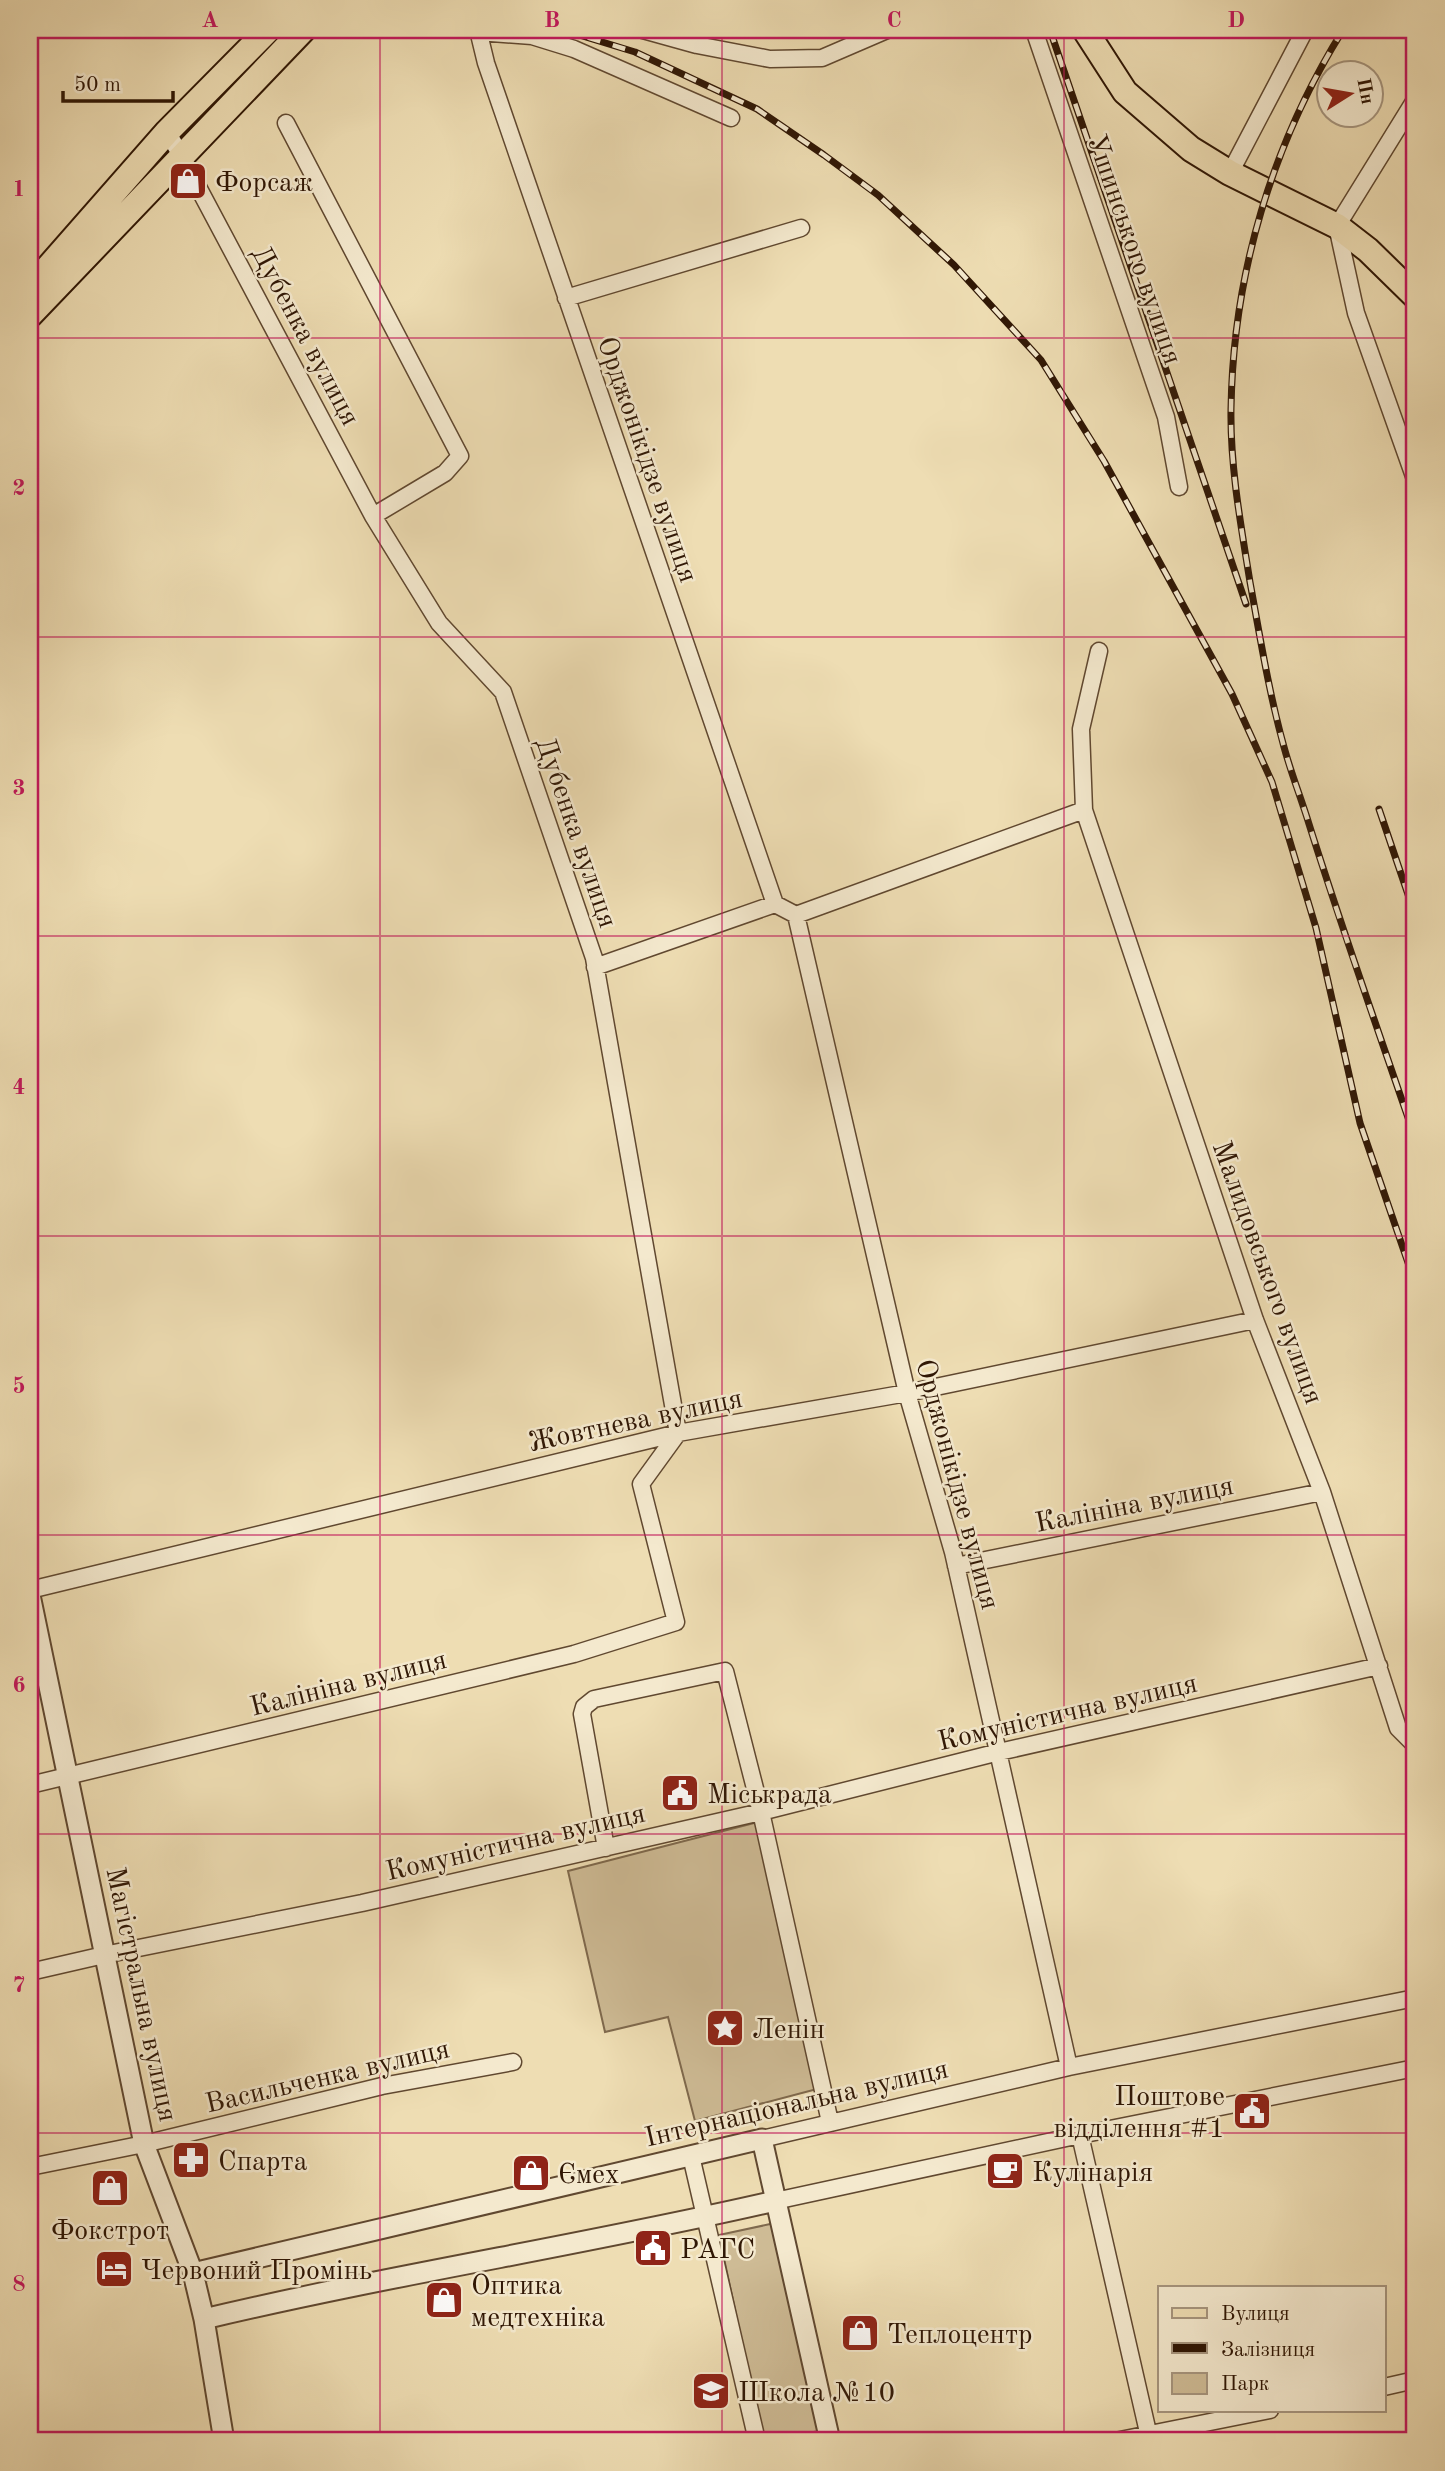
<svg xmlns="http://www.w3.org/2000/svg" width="1445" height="2471" viewBox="0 0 1445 2471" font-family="'Old Standard TT',serif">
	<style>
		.green { fill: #cebb95; stroke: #7f694d; stroke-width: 2 }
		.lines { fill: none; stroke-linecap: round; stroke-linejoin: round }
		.minor-casing { stroke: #604830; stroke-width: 19 }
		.tertiary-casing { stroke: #604830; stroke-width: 23 }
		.primary-casing { stroke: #301705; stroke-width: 28 }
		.minor { stroke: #f4e9ce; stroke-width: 16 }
		.tertiary { stroke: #f4e9ce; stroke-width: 19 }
		.primary { stroke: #eeddb3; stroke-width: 24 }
		.rail-casing { stroke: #301705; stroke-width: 7 }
		.rail { stroke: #f4e9ce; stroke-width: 4.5; stroke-dasharray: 13; stroke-linecap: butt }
		.grid { fill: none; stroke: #c2185b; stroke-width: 2; stroke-opacity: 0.55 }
		.labels { text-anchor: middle; stroke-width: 5; stroke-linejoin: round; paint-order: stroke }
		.poi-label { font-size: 28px; fill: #301705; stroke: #f4e9ce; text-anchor: start }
		.street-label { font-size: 28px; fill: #301705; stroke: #f4e9ce }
		.neatline { fill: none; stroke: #c2185b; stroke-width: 2.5 }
		.grid-label { font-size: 23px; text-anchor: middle; font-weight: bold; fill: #c2185b }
	</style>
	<rect width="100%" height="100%" fill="#eeddb3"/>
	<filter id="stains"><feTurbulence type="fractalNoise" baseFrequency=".00286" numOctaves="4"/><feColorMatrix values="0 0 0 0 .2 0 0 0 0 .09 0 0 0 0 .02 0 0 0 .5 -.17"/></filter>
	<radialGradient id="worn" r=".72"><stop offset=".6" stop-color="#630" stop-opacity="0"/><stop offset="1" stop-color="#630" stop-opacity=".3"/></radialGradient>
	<path class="green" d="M758,1822L817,2089L695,2121L668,2017L605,2032L568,1871Z
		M775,2223L819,2431L763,2441L719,2235Z"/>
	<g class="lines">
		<defs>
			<path id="minor" d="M478,30L486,63L775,904
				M643,30L697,45L770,59L822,58L887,30
				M1034,30L1166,417L1179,487
				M478,32L532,36L574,49L731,118
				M1415,100L1337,226L1356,313L1415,479
				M286,123L460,456L445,473L373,516
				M1230,173L1305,30
				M566,298L801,228
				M1099,651L1081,729L1084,810L1255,1320L1322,1492L1398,1728L1415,1745
				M796,915L907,1393L953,1552L1069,2067
				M595,967L775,904L796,915L1084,810
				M956,1566L1322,1492
				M30,1590L678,1433L907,1393L1255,1320
				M30,1785L574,1654L676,1622L641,1484L678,1433L594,958L503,692L439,623L373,516L181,155L167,132
				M606,1848L582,1714L584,1707L594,1699L725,1671L761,1812L830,2122
				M30,1972L104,1955L362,1903L761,1812L999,1752L1379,1666
				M1080,2135L1150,2441
				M762,2139L1069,2067L1415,1998
				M691,2156L755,2432
				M30,2167L144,2144L382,2086L513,2062
				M775,2201L1080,2135L1415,2068
				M1384,2387L1415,2380
				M1115,2441L1270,2410"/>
			<path id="tertiary" d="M30,1595L144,2144L193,2273L204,2319L224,2441
				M193,2273L762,2139L830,2441
				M204,2319C393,2274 585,2245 775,2201"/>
			<path id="primary" d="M1085,30L1125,92L1191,149L1230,173L1337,226L1368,250L1415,296
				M30,288L167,132L268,30
				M30,315L303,30"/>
		</defs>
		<use href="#minor" class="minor-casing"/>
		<use href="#tertiary" class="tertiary-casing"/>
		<use href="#primary" class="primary-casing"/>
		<use href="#minor" class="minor"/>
		<use href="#tertiary" class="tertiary"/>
		<use href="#primary" class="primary"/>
		<defs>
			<path id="rail" d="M563,30L635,52L757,109L824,155L878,195L954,265L1041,360L1104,461L1232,694L1272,782L1316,928L1360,1123L1415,1283
				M1050,30L1246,604
				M1343,30C1272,144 1233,274 1231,409C1230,466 1241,526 1250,582C1260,637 1269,693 1284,747C1291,773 1301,798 1309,824C1342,929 1379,1033 1415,1138
				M1379,809L1415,915"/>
		</defs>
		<use href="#rail" class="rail-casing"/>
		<use href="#rail" class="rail"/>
	</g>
	<path class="grid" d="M380,30V2441M722,30V2441M1064,30V2441M30,338H1415M30,637H1415M30,936H1415M30,1236H1415M30,1535H1415M30,1834H1415M30,2133H1415"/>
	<defs>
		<symbol id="shop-square" viewBox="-11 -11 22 22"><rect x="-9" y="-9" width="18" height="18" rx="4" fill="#8f2418" stroke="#f4e9ce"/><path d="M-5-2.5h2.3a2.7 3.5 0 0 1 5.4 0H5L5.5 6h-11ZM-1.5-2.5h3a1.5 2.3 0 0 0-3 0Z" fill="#fff"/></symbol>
		<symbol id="civic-square" viewBox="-11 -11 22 22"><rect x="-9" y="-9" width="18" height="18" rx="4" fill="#8f2418" stroke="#f4e9ce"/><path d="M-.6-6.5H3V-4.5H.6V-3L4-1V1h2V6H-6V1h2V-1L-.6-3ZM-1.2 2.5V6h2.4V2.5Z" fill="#fff"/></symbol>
		<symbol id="sight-square" viewBox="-11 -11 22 22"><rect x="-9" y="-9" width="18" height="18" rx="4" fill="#8f2418" stroke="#f4e9ce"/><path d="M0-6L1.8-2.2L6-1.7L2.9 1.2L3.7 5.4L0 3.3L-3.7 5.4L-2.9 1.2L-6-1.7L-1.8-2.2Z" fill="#fff"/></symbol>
		<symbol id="pharmacy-square" viewBox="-11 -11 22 22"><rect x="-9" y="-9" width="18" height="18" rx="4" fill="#8f2418" stroke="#f4e9ce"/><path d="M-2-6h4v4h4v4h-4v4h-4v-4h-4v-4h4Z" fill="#fff"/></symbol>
		<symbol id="cafe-square" viewBox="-11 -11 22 22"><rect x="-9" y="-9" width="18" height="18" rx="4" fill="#8f2418" stroke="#f4e9ce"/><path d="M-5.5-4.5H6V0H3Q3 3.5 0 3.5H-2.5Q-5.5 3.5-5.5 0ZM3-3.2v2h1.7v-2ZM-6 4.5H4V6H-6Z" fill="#fff"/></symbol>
		<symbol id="hotel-square" viewBox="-11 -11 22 22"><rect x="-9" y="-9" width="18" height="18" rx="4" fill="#8f2418" stroke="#f4e9ce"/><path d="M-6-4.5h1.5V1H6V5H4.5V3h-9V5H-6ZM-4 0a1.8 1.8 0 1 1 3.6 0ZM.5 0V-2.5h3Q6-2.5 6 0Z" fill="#fff"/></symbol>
		<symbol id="school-square" viewBox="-11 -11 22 22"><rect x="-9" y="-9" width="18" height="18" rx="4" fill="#8f2418" stroke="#f4e9ce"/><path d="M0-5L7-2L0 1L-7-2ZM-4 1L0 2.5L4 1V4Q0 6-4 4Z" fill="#fff"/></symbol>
	</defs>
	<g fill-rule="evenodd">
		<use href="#shop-square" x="166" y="159" width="44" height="44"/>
		<use href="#civic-square" x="658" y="1771" width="44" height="44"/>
		<use href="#sight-square" x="703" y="2006" width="44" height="44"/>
		<use href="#civic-square" x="1230" y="2089" width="44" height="44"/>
		<use href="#pharmacy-square" x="169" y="2138" width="44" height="44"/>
		<use href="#cafe-square" x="983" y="2149" width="44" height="44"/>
		<use href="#shop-square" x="509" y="2151" width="44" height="44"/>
		<use href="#shop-square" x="88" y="2166" width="44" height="44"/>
		<use href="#civic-square" x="631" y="2226" width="44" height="44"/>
		<use href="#hotel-square" x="92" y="2247" width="44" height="44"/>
		<use href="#shop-square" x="422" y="2278" width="44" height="44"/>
		<use href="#shop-square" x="838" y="2311" width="44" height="44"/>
		<use href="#school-square" x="689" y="2369" width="44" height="44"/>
	</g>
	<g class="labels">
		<g class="poi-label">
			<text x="215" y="191">Форсаж</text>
			<text x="707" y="1803">Міськрада</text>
			<text x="752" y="2038">Ленін</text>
			<text x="1225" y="2105" text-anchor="end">Поштове<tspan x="1225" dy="32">відділення #1</tspan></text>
			<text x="218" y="2170">Спарта</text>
			<text x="1032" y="2181">Кулінарія</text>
			<text x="558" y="2183">Ємех</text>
			<text x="110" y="2239" text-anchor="middle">Фокстрот</text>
			<text x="680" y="2258">РАГС</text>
			<text x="141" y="2279">Червоний Промінь</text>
			<text x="471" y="2294">Оптика<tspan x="471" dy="32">медтехніка</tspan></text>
			<text x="887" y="2343">Теплоцентр</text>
			<text x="738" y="2401">Школа №10</text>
		</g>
		<g class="street-label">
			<text transform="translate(1136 249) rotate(71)" y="10">Ушинського вулиця</text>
			<text transform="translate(307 335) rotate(62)" y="10">Дубенка вулиця</text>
			<text transform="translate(649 459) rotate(71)" y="10">Орджонікідзе вулиця</text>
			<text transform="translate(578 832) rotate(71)" y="10">Дубенка вулиця</text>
			<text transform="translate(1269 1272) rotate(70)" y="10">Малидовського вулиця</text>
			<text transform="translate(635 1419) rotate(-12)" y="10">Жовтнева вулиця</text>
			<text transform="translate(959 1484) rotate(75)" y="10">Орджонікідзе вулиця</text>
			<text transform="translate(1134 1503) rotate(-11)" y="10">Калініна вулиця</text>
			<text transform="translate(348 1682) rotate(-14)" y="10">Калініна вулиця</text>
			<text transform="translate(1067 1711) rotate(-13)" y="10">Комуністична вулиця</text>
			<text transform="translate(515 1841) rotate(-13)" y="10">Комуністична вулиця</text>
			<text transform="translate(143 1994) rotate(78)" y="10">Магістральна вулиця</text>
			<text transform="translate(327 2075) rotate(-13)" y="10">Васильченка вулиця</text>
			<text transform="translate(796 2102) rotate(-13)" y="10">Інтернаціональна вулиця</text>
		</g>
	</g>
	<rect width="1445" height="2471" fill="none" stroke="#eeddb3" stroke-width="77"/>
	<rect x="1158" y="2286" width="228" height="126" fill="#f4e9ce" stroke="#a6957e" stroke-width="2"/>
	<rect x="1172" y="2308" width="35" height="10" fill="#eeddb3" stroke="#a6957e" stroke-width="2"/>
	<text x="1221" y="2320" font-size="21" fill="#301705">Вулиця</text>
	<rect x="1172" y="2343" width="35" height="10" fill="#301705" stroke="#a6957e" stroke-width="2"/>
	<text x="1221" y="2356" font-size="21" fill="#301705">Залізниця</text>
	<rect x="1172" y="2373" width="35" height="21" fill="#cebb95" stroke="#a6957e" stroke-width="2"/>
	<text x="1221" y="2390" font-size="21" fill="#301705">Парк</text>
	<g transform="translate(1350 94) rotate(79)"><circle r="33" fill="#f4e9ce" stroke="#a6957e" stroke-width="2"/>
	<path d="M0-5L12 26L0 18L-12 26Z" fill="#8f2418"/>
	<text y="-10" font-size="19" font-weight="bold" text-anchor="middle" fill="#301705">Пн</text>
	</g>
	<path d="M63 91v10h110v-10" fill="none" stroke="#301705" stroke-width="3.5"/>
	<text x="74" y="91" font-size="21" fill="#301705" stroke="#f4e9ce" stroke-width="5" paint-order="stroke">50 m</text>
	<rect x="38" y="38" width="1368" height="2394" class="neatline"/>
	<g class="grid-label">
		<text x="210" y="27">A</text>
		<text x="552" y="27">B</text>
		<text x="894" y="27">C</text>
		<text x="1236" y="27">D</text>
		<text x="19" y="196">1</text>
		<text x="19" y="495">2</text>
		<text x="19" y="795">3</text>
		<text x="19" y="1094">4</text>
		<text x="19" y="1393">5</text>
		<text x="19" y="1692">6</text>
		<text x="19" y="1992">7</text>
		<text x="19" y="2291">8</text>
	</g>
	<rect width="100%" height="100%" filter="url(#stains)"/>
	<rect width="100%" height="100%" fill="url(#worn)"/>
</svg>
